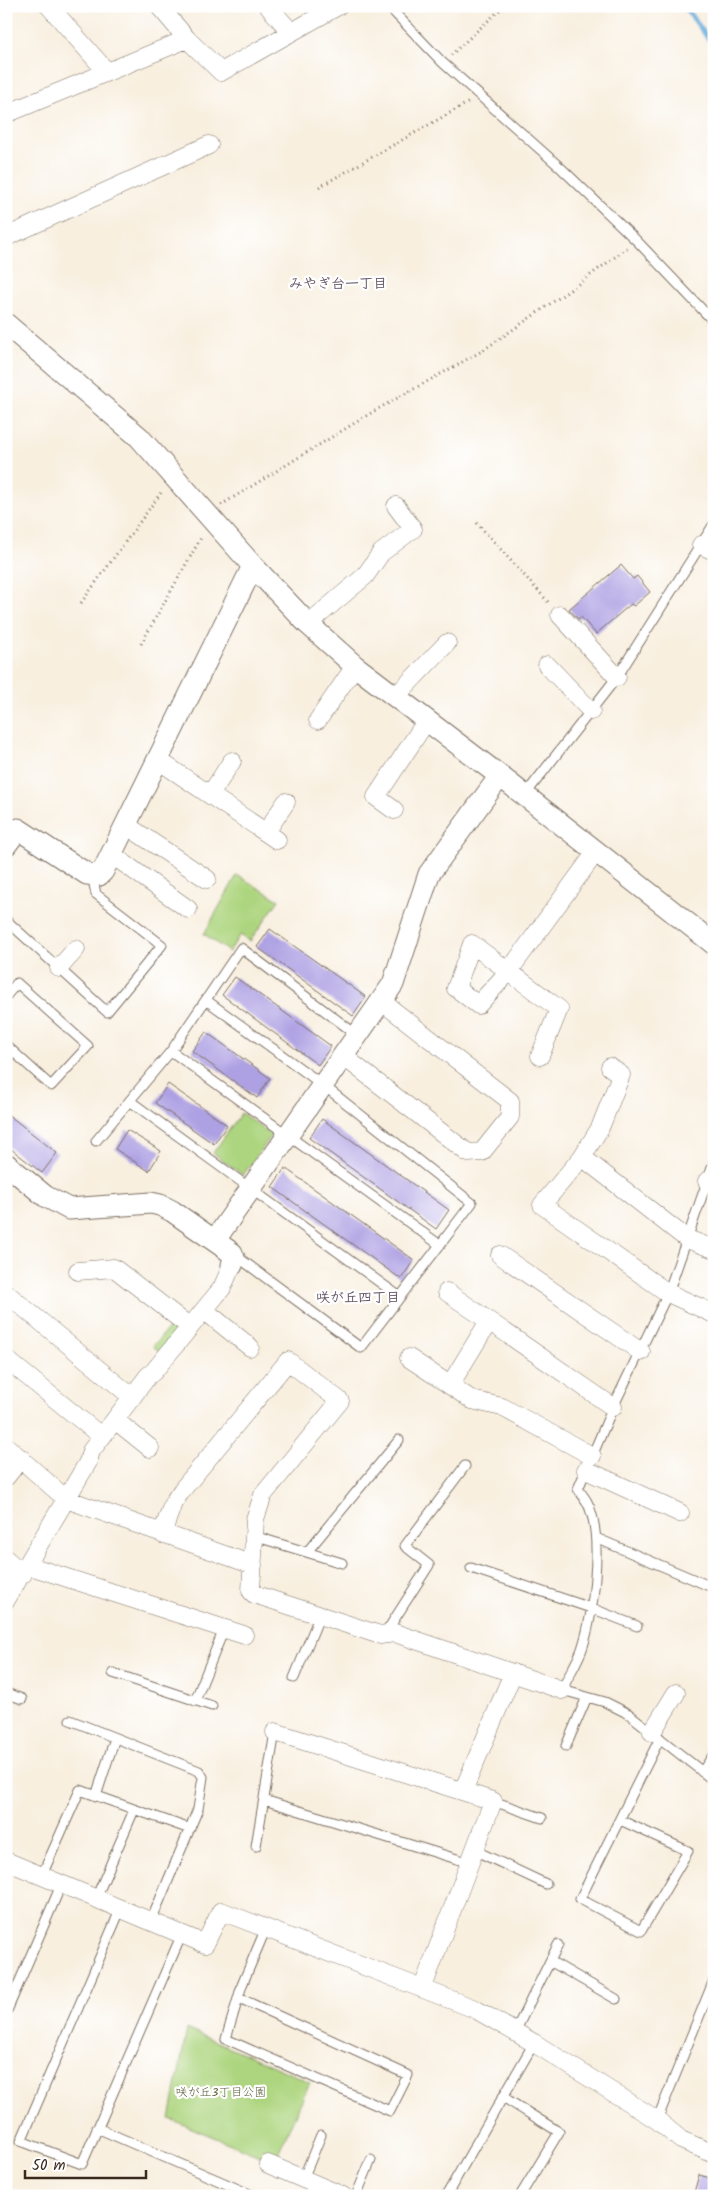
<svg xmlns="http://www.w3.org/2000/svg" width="720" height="2202" viewBox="0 0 720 2202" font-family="Kalam,'Klee One',sans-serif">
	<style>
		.green { fill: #add57f; stroke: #74804e }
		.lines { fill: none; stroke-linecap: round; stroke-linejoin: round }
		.stream { stroke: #66acdc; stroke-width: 5 }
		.building { fill: #ada0e3 }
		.service-casing { stroke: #7d6f62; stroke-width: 11 }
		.minor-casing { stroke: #7d6f62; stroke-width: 19 }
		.tertiary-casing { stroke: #7d6f62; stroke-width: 23 }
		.path { stroke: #7d6f62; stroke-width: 3; stroke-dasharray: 1 4; stroke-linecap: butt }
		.service { stroke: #fff; stroke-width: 9 }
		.minor { stroke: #fff; stroke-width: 18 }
		.tertiary { stroke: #fff; stroke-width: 21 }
		.labels { text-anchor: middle; stroke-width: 4.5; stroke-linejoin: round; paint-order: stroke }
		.park-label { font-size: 12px; fill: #5d5d3b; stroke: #fff }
		.neighbourhood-label { font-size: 14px; font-weight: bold; fill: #635363; stroke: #fff }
	</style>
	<rect width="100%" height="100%" fill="#fff"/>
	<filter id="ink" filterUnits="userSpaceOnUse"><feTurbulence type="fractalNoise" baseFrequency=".02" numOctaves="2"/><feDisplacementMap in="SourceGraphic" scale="10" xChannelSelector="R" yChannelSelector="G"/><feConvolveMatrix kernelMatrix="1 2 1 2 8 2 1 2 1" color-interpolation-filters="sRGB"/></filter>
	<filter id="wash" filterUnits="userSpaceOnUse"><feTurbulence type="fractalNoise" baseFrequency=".0096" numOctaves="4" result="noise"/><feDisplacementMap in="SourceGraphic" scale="20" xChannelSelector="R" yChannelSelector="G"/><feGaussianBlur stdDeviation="1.12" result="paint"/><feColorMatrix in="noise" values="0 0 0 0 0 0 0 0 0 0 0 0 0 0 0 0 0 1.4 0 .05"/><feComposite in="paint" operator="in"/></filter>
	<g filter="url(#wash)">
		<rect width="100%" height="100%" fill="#f8efdf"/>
		<path class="green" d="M237,875L279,900L250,941L240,935L229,952L204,934Z
			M241,1113L272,1135L243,1175L213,1153Z
			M172,1324L176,1328L174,1337L161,1353L153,1346Z
			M187,2029L310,2082L274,2162L170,2119Z"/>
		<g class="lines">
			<path class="stream" d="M684,6L714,46"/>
		</g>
		<g id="blocks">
			<path class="building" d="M621,565L633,579L637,576L650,592L634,606L631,604L596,634L581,617L578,619L569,609Z
				M270,929L366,997L353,1016L257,947Z
				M235,977L331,1046L318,1065L222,995Z
				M206,1032L270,1078L257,1098L192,1051Z
				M168,1084L227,1125L214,1144L155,1103Z
				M6,1113L57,1153L42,1173L6,1145Z
				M322,1119L449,1210L436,1229L309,1138Z
				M127,1130L161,1151L149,1171L115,1149Z
				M285,1168L414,1260L401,1279L272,1187Z
				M699,2175L714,2179V2196H693Z"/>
		</g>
	</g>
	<g filter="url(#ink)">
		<use href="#blocks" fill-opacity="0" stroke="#7d6f62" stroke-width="1"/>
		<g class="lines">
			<defs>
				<path id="service" d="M388,6L443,63L561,168L637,241L714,322
					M525,795L617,677L714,524
					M6,920L107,1012L162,945L96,894L92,875
					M6,996L17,983L88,1046L51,1086L6,1045
					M206,1000L323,1085L472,1203L361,1348L235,1255
					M171,1051L440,1245
					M130,1101L400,1297
					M96,1141L171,1051L241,948L357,1035
					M714,1162L668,1293L613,1407L578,1489C584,1497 589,1503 591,1512C602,1544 593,1617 582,1649C577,1663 568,1676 562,1690L605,1702L629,1714L714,1781
					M254,1536L342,1563
					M596,1538L714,1588
					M307,1552L399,1440
					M471,1568L591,1608L637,1626
					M385,1634L429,1565L405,1546L465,1466
					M113,1673L212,1706
					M294,1678L320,1615
					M6,1693L22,1699
					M195,1701L224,1629
					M70,1720L199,1771L203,1777L198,1809L151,1921
					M566,1746L587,1697
					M702,1772L714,1754
					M96,1796L115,1738
					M264,1800L470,1863
					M493,1801L542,1818
					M620,1820L688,1851L641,1931L580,1899L660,1738
					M256,1846L275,1732
					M474,1850L546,1884
					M42,1875L80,1790L190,1829
					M96,1898L134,1810
					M121,1908L21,2141L82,2164L182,1934
					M550,1961L616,1999
					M239,1998L408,2075L390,2111L226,2039L242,1985L266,1928
					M6,2013L62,1883
					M515,2032L558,1945
					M503,2097L559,2132L520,2196
					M657,2120L714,1980
					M97,2128L254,2196
					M303,2179L321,2135
					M356,2196L371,2160
					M446,2196L534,2043"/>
				<path id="minor" d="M49,6L107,72
					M159,6L187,39L221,72L338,6
					M268,6L291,32
					M6,114L187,39
					M6,237L209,145
					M701,545L714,551
					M560,615L617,677
					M308,624L365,576L381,553L413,529L396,506
					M547,665L591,711
					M396,696L447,643
					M318,720L355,666
					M158,760L277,840
					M210,795L232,761
					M394,810L376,797L427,720
					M126,825L207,879
					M266,832L286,802
					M111,854L188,909
					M59,968L76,949
					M343,1056L468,1153L482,1152L510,1117V1101L381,1001
					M540,1056L559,1009L472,944L456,988L478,1005L509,971L596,852
					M610,1067L621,1075L600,1128L582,1157L542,1205L668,1293L714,1314
					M582,1157L687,1239L714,1249
					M707,1181L714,1184
					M500,1255L641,1352
					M78,1271L114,1268L190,1327
					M447,1292L613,1407
					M6,1293L132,1397
					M204,1310L250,1347
					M409,1358L472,1400L502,1407L592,1456
					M6,1359L102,1437
					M450,1385L489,1321
					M115,1420L150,1448
					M6,1446L66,1499L253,1565
					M586,1470L680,1513
					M6,1477L21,1458
					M162,1534L173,1503L182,1490L288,1361L340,1401L263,1495L255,1519L251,1591L254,1594L380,1635L395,1633L562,1690
					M6,1559L23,1574
					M27,1565L244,1635
					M6,1600L88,1462L91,1451L148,1376L154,1371L222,1288L232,1265
					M275,1732L493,1801L423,1987
					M652,1732L676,1693
					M463,1791L513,1673
					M6,1861L205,1944L221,1911L475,2009L534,2043L657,2120L681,2140L714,2154
					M268,2164L343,2196"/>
				<path id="tertiary" d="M6,324L139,437L253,566L308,624L355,666L500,776L714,944
					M6,845L18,829L87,874L99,875L103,871L253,566
					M6,1164L45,1196L69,1209L151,1203L160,1205L172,1211L232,1253L234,1258L232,1265
					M215,1240L393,984L429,874L500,776"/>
			</defs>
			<use href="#service" class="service-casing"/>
			<use href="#minor" class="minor-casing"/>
			<use href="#tertiary" class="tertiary-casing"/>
			<path class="path" d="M451,55L504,6
				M319,187L471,101
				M221,505L376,410L482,351L573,288L627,248
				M477,523L550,604
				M81,603L163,490
				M141,644L202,536"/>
			<use href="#service" class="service"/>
			<use href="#minor" class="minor"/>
			<use href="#tertiary" class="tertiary"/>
		</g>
	</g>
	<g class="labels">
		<g class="park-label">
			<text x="221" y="2096">咲が丘3丁目公園</text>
		</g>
		<g class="neighbourhood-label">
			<text x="338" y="288">みやぎ台一丁目</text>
			<text x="358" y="1302">咲が丘四丁目</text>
		</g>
	</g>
	<rect width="720" height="2202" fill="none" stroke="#fff" stroke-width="25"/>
	<path d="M25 2170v8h121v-8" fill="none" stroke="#3b2a1e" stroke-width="2.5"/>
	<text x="32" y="2170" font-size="15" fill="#3b2a1e" stroke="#ffffff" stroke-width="4" paint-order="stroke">50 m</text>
</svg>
